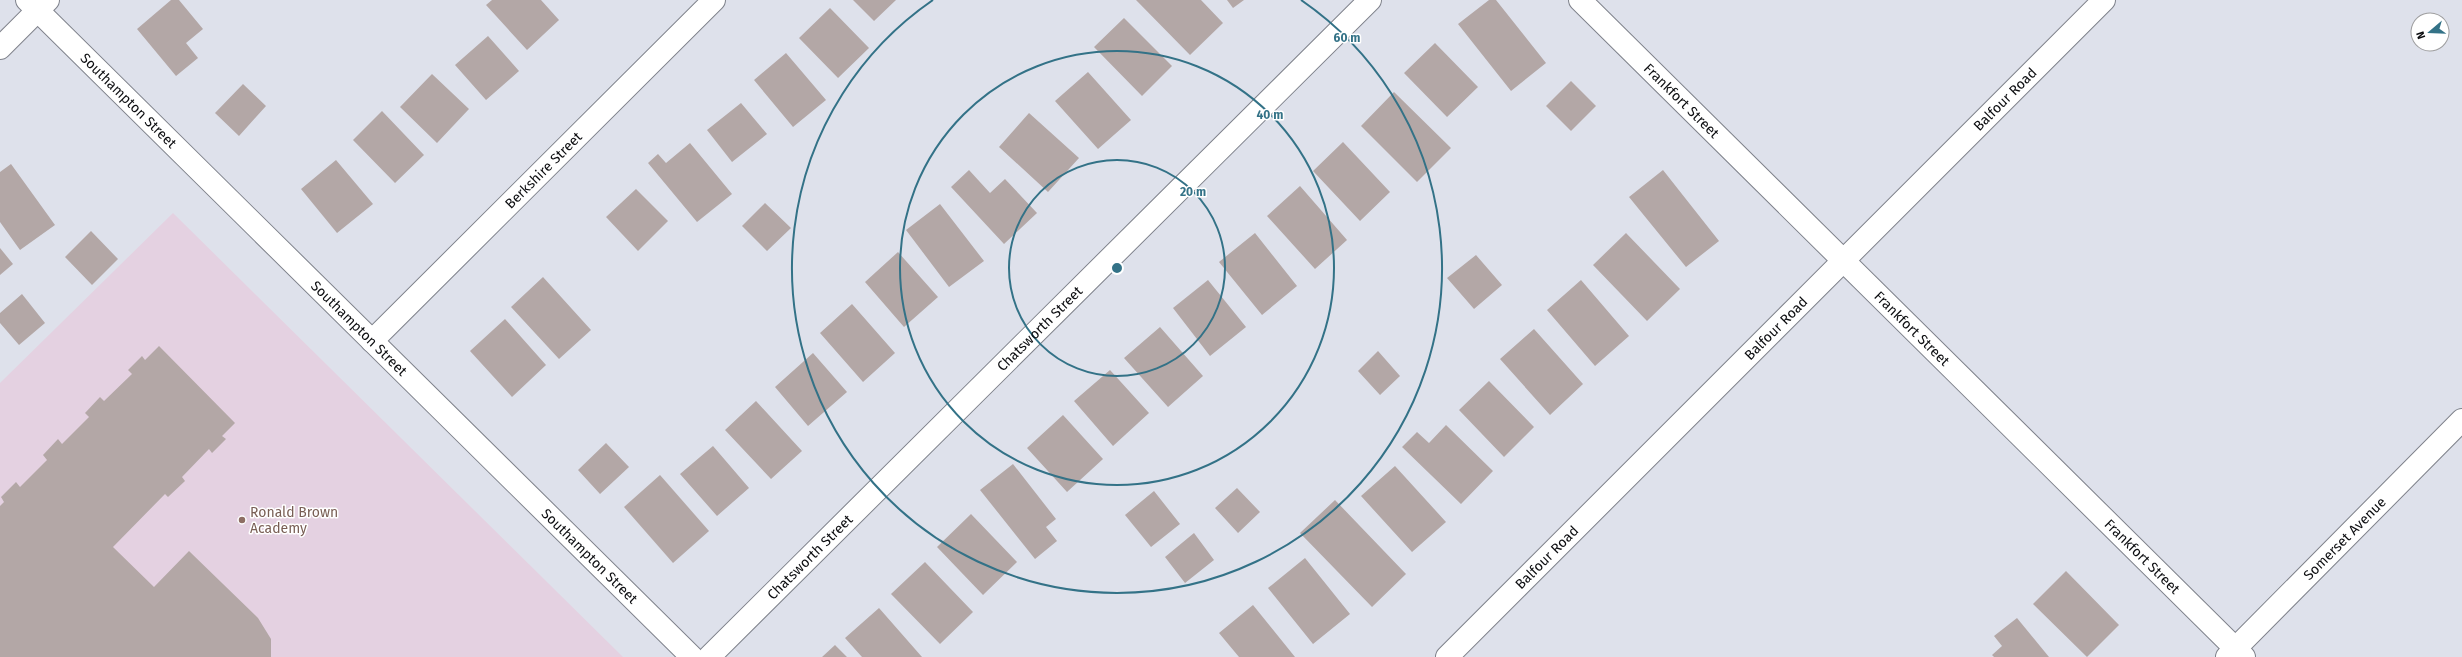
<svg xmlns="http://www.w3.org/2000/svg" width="2462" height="657" viewBox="0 0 2462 657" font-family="'Fira Sans',sans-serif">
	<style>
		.education { fill: #e4d1e1 }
		.building { fill: #b3a7a6 }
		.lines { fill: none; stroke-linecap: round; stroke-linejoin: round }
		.street-casing { stroke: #7f828b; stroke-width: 24 }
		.street { stroke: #fff; stroke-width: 22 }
		.ring { fill: none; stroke: #337287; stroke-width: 2 }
		.education-dot { fill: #8d6e63; stroke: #fff; stroke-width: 1.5 }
		.labels { text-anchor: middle; stroke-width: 3; stroke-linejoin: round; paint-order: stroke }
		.street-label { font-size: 14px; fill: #0c0d10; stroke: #fff }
		.education-label { font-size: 14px; fill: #785e54; stroke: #fff; text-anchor: start }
		.centre { fill: #337287; stroke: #fff; stroke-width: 2 }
		.ring-label { font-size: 12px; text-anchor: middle; font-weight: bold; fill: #337287; stroke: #fff; stroke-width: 3; stroke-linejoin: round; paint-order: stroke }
	</style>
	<rect width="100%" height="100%" fill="#dee1eb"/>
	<path class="education" d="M173,213L623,657H0V383Z"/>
	<path class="building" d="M171,0H179L203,29L186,43L198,58L176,76L137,29Z
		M492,0H541L559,20L527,50L486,5Z
		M853,0H896L874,21Z
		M1136,0H1201L1223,23L1190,55Z
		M1227,0H1244L1233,8Z
		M1489,0H1496L1546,63L1511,91L1458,24Z
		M830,8L869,48L838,78L799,38Z
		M1124,18L1172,66L1142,96L1094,47Z
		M488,36L519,71L486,100L455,65Z
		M1435,43L1478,87L1447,117L1404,73Z
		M786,53L826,100L793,127L754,80Z
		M1088,72L1131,120L1098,149L1055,101Z
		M432,74L469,109L437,143L400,107Z
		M1571,81L1596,106L1571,131L1546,106Z
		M243,84L266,106L239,136L215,113Z
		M1394,92L1451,148L1417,182L1361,126Z
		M741,103L767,134L732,162L707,130Z
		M382,111L424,155L395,183L353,140Z
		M1029,113L1079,158L1048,192L999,147Z
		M1343,142L1390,192L1360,221L1313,171Z
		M690,143L732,194L697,222L648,163L658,154L666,163Z
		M336,160L373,204L337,233L301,189Z
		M11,164L55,225L20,250L0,222V172Z
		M969,170L990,193L1005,179L1037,213L1004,244L951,187Z
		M1663,170L1719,241L1686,267L1629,197Z
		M1300,186L1347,240L1315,269L1267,216Z
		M636,189L668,221L638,251L606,217Z
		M765,203L791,228L767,251L742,226Z
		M940,204L984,261L949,287L906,230Z
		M91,231L118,259L92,285L65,257Z
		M1255,233L1297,286L1262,315L1219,262Z
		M1626,233L1680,289L1647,321L1593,265Z
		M0,248L13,264L0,275Z
		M898,252L938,297L904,327L865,282Z
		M1476,255L1502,285L1474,309L1447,278Z
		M543,277L591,330L559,359L511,307Z
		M1208,280L1246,327L1210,356L1173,308Z
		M1581,280L1629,336L1595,366L1547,310Z
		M22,294L45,323L19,345L0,323V313Z
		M852,304L895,353L863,382L820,333Z
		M505,319L546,365L512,397L470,351Z
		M1160,327L1203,376L1168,407L1124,358Z
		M1534,329L1583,384L1550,415L1500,359Z
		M159,346L235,423L222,436L226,439L212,453L209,449L182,477L185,481L168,497L165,494L113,547L154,587L189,551L258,618L271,639V657H0V506L4,502L1,497L16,482L20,487L47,460L43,455L58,439L62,444L89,417L85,413L100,397L104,401L132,374L128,370L142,356L145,360Z
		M1378,351L1400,376L1380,395L1358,371Z
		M813,353L847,392L808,426L775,387Z
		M1110,370L1149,413L1113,446L1074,401Z
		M1489,381L1534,427L1504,457L1459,410Z
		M756,401L802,451L771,479L725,430Z
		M1063,415L1103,459L1067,492L1027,448Z
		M1446,425L1493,471L1461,504L1402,447L1417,432L1429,443Z
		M606,443L629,467L600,494L578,470Z
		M713,446L749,488L717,516L680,474Z
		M1013,464L1056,519L1046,527L1057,541L1035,559L980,490Z
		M1395,466L1446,522L1412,552L1361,496Z
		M660,475L709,531L673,563L624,507Z
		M1237,488L1260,512L1238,533L1215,508Z
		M1154,491L1180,524L1151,547L1125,515Z
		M1335,500L1406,574L1372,607L1300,533Z
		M971,514L1017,562L983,595L937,547Z
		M1194,533L1214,560L1185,583L1165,557Z
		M1305,558L1350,614L1313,644L1268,588Z
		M925,562L973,612L940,644L891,594Z
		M2066,571L2119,625L2087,657L2033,604Z
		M1253,605L1295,657H1239L1219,633Z
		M879,608L922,657H862L845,638Z
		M2017,618L2049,657H1994L1992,655L2002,646L1994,636Z
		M835,645L847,657H822Z"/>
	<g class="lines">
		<defs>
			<g id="street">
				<path id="s1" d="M27,0L692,657"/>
				<path id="s2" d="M1580,0L2244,657"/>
				<path d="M0,48L48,0"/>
				<path id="s3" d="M372,341L714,0"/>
				<path id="s4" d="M709,657L1370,0"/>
				<path id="s5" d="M1447,657L2104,0"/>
				<path id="s6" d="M2227,657L2462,420"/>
			</g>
		</defs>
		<use href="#street" class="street-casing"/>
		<use href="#street" class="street"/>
	</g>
	<g class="ring">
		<circle cx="1117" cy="268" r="108"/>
		<circle cx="1117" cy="268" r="217"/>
		<path d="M1301 0A325 325 0 1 1 933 0"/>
	</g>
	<circle class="education-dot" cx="242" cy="520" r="4"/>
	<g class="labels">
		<g class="street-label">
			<text dy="5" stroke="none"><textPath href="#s5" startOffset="789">Balfour Road</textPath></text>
			<text dy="5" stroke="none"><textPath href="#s1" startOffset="143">Southampton Street</textPath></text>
			<text dy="5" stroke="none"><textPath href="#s2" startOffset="143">Frankfort Street</textPath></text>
			<text dy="5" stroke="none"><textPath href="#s3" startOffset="242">Berkshire Street</textPath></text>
			<text dy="5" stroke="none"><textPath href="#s4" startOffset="466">Chatsworth Street</textPath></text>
			<text dy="5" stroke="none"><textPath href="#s5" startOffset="465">Balfour Road</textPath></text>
			<text dy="5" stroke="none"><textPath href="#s1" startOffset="467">Southampton Street</textPath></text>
			<text dy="5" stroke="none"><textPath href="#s2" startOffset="467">Frankfort Street</textPath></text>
			<text dy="5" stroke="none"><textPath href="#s6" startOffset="167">Somerset Avenue</textPath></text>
			<text dy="5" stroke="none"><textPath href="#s1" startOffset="791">Southampton Street</textPath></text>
			<text dy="5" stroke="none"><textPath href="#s2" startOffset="791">Frankfort Street</textPath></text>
			<text dy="5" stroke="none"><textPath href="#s4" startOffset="142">Chatsworth Street</textPath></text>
			<text dy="5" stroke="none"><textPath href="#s5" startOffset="141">Balfour Road</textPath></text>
		</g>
		<g class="education-label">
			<text x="250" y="517">Ronald Brown<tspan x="250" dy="16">Academy</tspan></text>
		</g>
	</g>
	<circle cx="1117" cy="268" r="6" class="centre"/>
	<g class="ring-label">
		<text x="1347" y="42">60 m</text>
		<text x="1270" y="119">40 m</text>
		<text x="1193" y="196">20 m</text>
	</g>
	<g transform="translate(2430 32) rotate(251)"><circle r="19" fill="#ffffff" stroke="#9e9e9f"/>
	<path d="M0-3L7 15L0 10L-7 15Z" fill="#337287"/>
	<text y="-6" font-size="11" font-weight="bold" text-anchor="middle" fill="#0c0d10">N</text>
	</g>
</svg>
